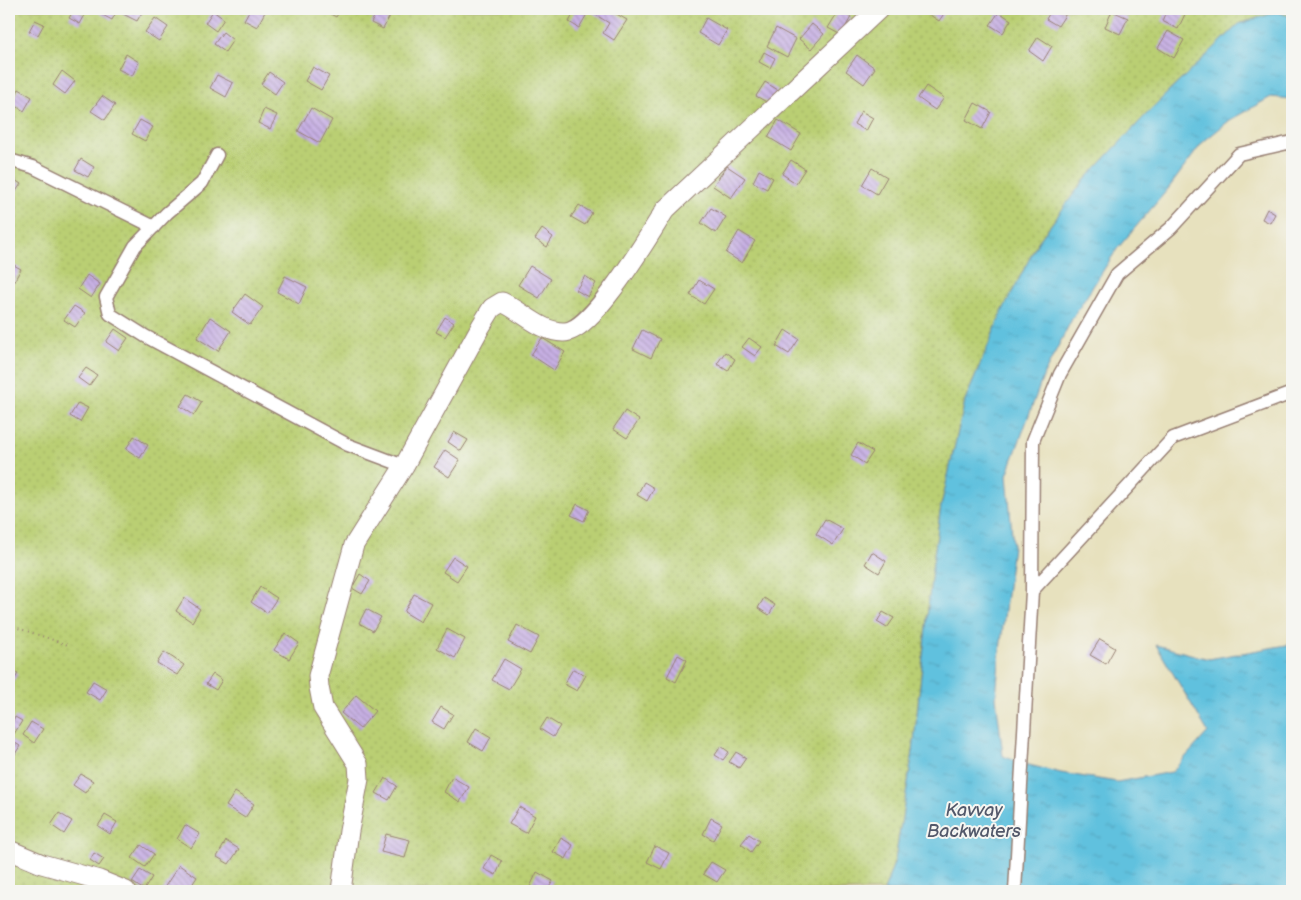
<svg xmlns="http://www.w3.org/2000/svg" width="1301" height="900" viewBox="0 0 1301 900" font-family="'Balsamiq Sans',sans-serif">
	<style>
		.green { fill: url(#green-dots); stroke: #82774f }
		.water { fill: url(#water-ripples); stroke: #557084 }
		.building { fill: url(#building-back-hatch) }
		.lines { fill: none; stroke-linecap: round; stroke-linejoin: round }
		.street-casing { stroke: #988074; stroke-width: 15 }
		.secondary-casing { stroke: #988074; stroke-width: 21 }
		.path { stroke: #988074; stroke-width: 2; stroke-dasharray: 1 4; stroke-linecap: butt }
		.street { stroke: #fff; stroke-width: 12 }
		.secondary { stroke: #fff; stroke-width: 19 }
		.labels { text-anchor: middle; stroke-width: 4; stroke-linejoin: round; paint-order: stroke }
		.water-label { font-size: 18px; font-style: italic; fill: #52586a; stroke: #f6f6f2 }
	</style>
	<defs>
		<pattern id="green-dots" width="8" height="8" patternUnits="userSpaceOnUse" patternTransform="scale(1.25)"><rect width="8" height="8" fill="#bacf73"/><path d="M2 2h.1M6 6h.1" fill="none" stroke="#a1b164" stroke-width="1.8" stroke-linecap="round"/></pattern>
		<pattern id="water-ripples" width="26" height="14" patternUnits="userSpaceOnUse" patternTransform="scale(1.25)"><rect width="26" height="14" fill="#60c1de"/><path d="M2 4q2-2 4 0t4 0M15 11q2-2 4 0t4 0" fill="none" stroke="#55a5bf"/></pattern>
		<pattern id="building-back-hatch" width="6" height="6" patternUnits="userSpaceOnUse" patternTransform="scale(1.25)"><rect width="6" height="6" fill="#c7b0e4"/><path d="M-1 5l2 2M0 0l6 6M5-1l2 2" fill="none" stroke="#a48fb9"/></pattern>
	</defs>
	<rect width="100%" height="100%" fill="#f6f6f2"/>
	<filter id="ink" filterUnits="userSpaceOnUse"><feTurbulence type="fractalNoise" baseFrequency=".02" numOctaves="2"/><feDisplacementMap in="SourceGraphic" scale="10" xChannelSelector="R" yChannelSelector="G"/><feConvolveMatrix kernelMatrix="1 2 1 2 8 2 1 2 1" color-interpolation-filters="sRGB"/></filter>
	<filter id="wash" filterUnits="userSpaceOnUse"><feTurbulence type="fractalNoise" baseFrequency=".0096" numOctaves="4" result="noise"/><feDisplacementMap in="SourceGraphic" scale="20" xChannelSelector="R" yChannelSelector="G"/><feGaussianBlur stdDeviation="1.12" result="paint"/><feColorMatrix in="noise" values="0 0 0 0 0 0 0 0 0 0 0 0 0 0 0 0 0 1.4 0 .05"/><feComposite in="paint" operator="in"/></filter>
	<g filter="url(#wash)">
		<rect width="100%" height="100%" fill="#e7e1be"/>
		<path class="green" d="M9,9H1292V17L1277,12L1239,24L1157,103L1082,183L1038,242L1002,312L965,401L941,506L932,570L913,752L895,860L884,891H9Z"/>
		<path class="water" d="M1277,12L1292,17V99L1271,97L1230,120L1203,142L1168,189L1117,249L1072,319L1044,374L1007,475L1013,546L1000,650L996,697L1003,756L1021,763L1061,773L1117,782L1172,772L1208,732L1156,645L1209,659L1292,644V891H884L895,860L913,752L932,570L941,506L965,401L1002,312L1038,242L1082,183L1157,103L1239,24Z"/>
		<g id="blocks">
			<path class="building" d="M74,9L85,15L80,24L69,18Z
				M99,9H118L112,20L97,12Z
				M126,9H144L137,21L123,14Z
				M250,9L266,10L257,27L244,20Z
				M321,9H341L336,17Z
				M378,9L391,14L383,29L371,23Z
				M576,9H590L579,28L569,22Z
				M593,9H608L627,20L614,40L603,33L609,23L591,12Z
				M921,9H947L939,21Z
				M1052,9H1061L1067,12L1058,26L1046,19Z
				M1167,9H1180L1186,12L1178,29L1162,21Z
				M839,10L851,17L841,35L828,28Z
				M213,11L224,19L216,31L205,23Z
				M1112,11L1128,18L1120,34L1105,27Z
				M999,12L1011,20L1003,33L990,25Z
				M155,18L168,27L159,41L145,32Z
				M706,18L727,30L718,45L698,33Z
				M35,20L44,24L38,35L29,31Z
				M812,24L824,34L811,49L799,39Z
				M776,28L796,39L787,57L767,46Z
				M1168,31L1184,40L1174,58L1158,48Z
				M223,32L233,40L225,52L214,44Z
				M1038,37L1052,46L1043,61L1029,51Z
				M764,52L775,58L770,68L759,62Z
				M126,54L139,62L132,76L118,69Z
				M857,55L875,68L864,84L846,71Z
				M313,67L329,76L321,90L305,81Z
				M62,71L75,81L65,94L53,85Z
				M269,72L283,82L275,94L261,84Z
				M217,75L233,83L226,97L210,88Z
				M765,82L778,90L770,104L756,96Z
				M926,86L944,98L935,110L918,98Z
				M19,89L32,97L24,111L11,103Z
				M102,96L115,105L105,120L91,111Z
				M975,103L991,112L982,129L966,120Z
				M311,108L332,120L320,143L298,131Z
				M264,109L277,115L270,129L258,123Z
				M861,111L873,118L866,131L854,124Z
				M140,120L153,127L145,141L132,134Z
				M778,120L801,134L791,151L768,137Z
				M81,159L94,167L88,177L75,170Z
				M791,160L805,169L796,183L782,174Z
				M727,166L745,178L731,198L713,186Z
				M872,168L887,177L877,194L862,185Z
				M759,170L773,178L767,189L753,182Z
				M9,176L21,184L10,200L9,199Z
				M579,205L592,213L585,225L571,217Z
				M711,208L726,217L716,233L701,223Z
				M1267,209L1275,214L1270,223L1262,219Z
				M542,229L553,237L547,247L535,239Z
				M739,231L755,241L742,263L726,253Z
				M10,263L21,269L13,283L9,281Z
				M530,266L551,279L539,298L518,285Z
				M87,275L100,284L91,298L78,289Z
				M285,276L307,287L299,304L277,292Z
				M585,276L596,283L588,297L576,290Z
				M699,280L714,289L704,304L690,295Z
				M245,294L263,307L250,325L232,312Z
				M74,306L85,313L75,327L64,320Z
				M210,317L231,331L218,351L197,338Z
				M445,317L454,323L445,337L436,332Z
				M115,329L128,338L119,351L106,342Z
				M642,330L660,339L651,358L633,349Z
				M785,330L799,339L789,354L776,346Z
				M542,338L565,352L554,370L531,355Z
				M749,338L762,347L755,356L742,347Z
				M725,352L735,359L728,371L717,364Z
				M86,368L97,375L89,386L78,378Z
				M188,394L202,402L194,415L180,406Z
				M78,403L88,408L80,422L70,416Z
				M625,411L639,420L627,438L613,429Z
				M454,432L468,440L461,451L448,442Z
				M134,436L148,445L140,458L126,449Z
				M858,443L873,452L865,464L851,455Z
				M445,450L460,460L449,477L434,467Z
				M644,482L654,488L647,501L637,495Z
				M577,504L589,510L584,521L571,515Z
				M825,519L843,529L833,545L816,534Z
				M872,552L886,561L879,573L865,564Z
				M453,557L467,566L457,581L443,572Z
				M360,574L370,581L362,594L352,588Z
				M260,587L277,598L267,613L251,602Z
				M414,594L431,603L421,622L404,612Z
				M184,598L200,609L192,622L176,611Z
				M764,598L775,605L769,615L758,608Z
				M366,609L381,617L373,631L359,623Z
				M883,612L894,618L887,628L877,622Z
				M517,625L539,637L530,654L508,642Z
				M447,629L465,639L455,658L437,648Z
				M285,633L299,643L289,659L274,650Z
				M1100,639L1115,648L1106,664L1090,655Z
				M164,652L184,665L177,675L157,663Z
				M678,655L687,660L676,682L667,677Z
				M504,659L521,669L509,689L492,680Z
				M9,668L18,674L9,687Z
				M573,669L586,675L577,691L564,684Z
				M213,674L222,680L216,690L206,684Z
				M93,681L107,689L100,700L86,692Z
				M356,695L375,711L360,729L341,713Z
				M441,707L453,714L444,729L432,722Z
				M15,717L22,721L14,734L9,730V727Z
				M547,718L560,726L553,737L540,729Z
				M31,722L43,729L34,743L23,735Z
				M476,728L491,737L483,751L468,742Z
				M9,739L20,746L12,759L9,756Z
				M721,746L729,752L723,760L715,755Z
				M736,752L746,758L739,768L729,762Z
				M81,774L93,781L85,793L73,785Z
				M452,777L469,787L460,802L444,792Z
				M385,778L397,786L389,800L376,793Z
				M235,792L254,804L245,818L226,806Z
				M519,807L535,816L526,833L509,824Z
				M59,813L72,821L64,834L51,825Z
				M105,815L117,822L110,834L98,826Z
				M711,818L722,824L713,840L703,834Z
				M185,825L200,834L191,848L177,839Z
				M386,834L410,840L405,858L381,852Z
				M749,834L759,841L751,852L741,844Z
				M561,838L573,845L566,859L553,852Z
				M226,841L239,849L229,864L217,857Z
				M141,845L154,854L145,867L132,858Z
				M655,846L669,853L661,869L647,862Z
				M94,853L104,859L99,866L90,860Z
				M491,855L502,861L496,875L484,869Z
				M711,862L725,870L717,882L703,874Z
				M179,865L197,877L188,891H162Z
				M140,870L152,877L144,890L132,882Z
				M537,872L553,881L547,891H538L530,887Z"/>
		</g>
	</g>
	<g filter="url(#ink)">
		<use href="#blocks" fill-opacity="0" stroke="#988074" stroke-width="1"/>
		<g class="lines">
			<defs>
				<path id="street" d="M217,155L202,183L167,213L135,246L106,297L110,314L145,336L348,445L404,466
					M9,160L33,167L154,227
					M1032,591L1173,438L1292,393
					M1015,891L1032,591L1033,441L1060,374L1117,274L1171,228L1239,154L1292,142"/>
				<path id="secondary" d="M9,850L42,864L99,880L126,891
					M341,891L349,831L359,779L358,764L323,708L319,687L318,676L354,545L404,466L481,326L492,308L502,302C522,311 541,332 563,332C591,334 650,234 665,210L879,9"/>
			</defs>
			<use href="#street" class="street-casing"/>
			<use href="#secondary" class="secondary-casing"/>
			<path class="path" d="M9,625L68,645"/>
			<use href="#street" class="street"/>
			<use href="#secondary" class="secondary"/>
		</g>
	</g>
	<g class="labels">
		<g class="water-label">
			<text x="974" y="816">Kavvay<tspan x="974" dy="21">Backwaters</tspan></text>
		</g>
	</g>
	<rect width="1301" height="900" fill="none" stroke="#f6f6f2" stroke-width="30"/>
</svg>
